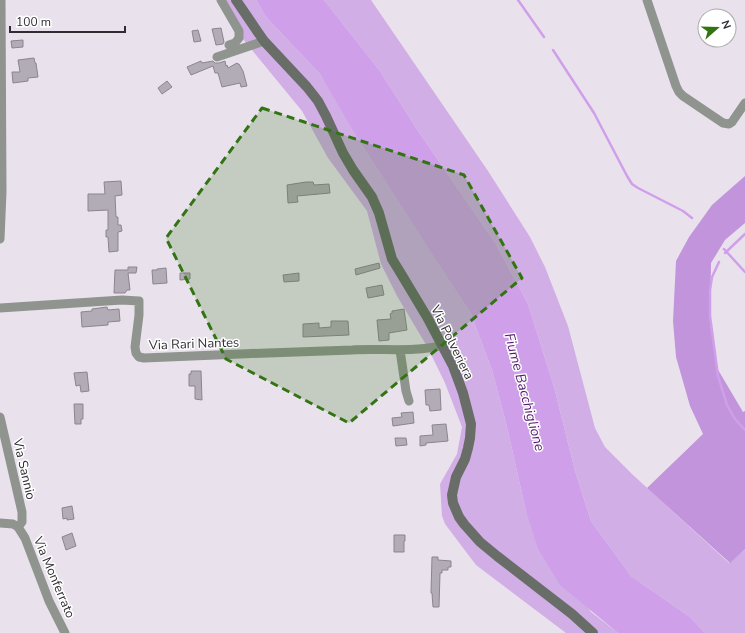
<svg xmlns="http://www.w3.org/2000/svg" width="745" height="633" viewBox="0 0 745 633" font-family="'Nunito Sans',sans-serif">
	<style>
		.green { fill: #d1aee5 }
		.forest { fill: #c294dc }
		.water { fill: #cfa0e9 }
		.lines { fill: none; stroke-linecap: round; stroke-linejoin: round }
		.stream { stroke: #cfa0e9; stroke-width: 2.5 }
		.building { fill: #b2acb7; stroke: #8c8590 }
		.street { stroke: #90948f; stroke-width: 9 }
		.secondary { stroke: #686d67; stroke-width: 10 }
		.marked { fill: #327412; fill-opacity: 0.2; stroke: #327412; stroke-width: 3; stroke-dasharray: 8 5; stroke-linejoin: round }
		.labels { text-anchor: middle; stroke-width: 3; stroke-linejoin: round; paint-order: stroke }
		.street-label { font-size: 13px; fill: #302d32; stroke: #fff }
		.water-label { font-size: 14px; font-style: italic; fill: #561b70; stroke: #fff }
	</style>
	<rect width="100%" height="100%" fill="#e9e2ed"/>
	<path class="green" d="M219,0H256L266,17L320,74L471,314L492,370L506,423L526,511L591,612L618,633H566L476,565L445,524L442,516L440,484L457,454L462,427L445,383L428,348L397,296L381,264L367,211L328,158L302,111L238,33Z
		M324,0H371L488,171L530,237L545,267L568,326L595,428L605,447L632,474L729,563L745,549V633H705L690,617L631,576L591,521L575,471L554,387L528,304L496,244L418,131L380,71Z"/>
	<path class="forest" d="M745,176V223L725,240L711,263L710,323L717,368L743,412L745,411V549L730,563L647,488L703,434L690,406L676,357L673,321L676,261L689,237L712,205Z"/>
	<path class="water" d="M256,0H324L380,71L418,131L496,244L528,304L554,387L575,471L591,521L631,576L690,617L705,633H618L560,585L538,549L526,511L506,423L492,370L471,314L351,127L320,74L266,17Z"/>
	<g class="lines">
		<path class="stream" d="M518,0L544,37
			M553,50L594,113L627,176L632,184L638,188L683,211L692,218
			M724,249L745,272
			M725,253L745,234
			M719,262L712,277L710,290V316L718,376L727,405L735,419L745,430"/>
	</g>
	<path class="building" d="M221,28L224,42L223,44L216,45L212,29Z
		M198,30L201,41L194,42L192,31Z
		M23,40V47L12,48L11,41Z
		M34,58L35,63H36L38,77L28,78V81L13,83L12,72H20L18,60Z
		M201,61L202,63L213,61L215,63H219L225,61L226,66L227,65L228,68L237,63L238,64H239L243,71L247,86L241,87L240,83L222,87L218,73H215L213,66L191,75L187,67Z
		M167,81L172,87L162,94L158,88Z
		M121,181L122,195L115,196L116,217H118V225H121L122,231L118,232V251L109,252L108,237H106V230H108V210L88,211V194H105L104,182Z
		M306,182H313L314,185L329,184L330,193L297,196L298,202L288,203L287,185Z
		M379,263L380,268L356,275L355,269Z
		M128,267H137L136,273H128L130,290H127L125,293H114L115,270H128Z
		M166,268L167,283L153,284L152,270H157V269Z
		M180,273H190V279L180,280Z
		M299,273V281L284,282L283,275Z
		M382,285L384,295L368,298L366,288Z
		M107,307L108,310L119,309L120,321L108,322V325L82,327L81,312L92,311V309Z
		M404,309L407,330L389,333V340L379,341L377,320L391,319L390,314L392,313V311Z
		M331,321H348L349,335L303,337V324L319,323V328L331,327Z
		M191,371H201L202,400L195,399V386H189V374H191Z
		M87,372L89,391L81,392L80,385L76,386L74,373Z
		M440,389L441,410L430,411L429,405H426L425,390Z
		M74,404H83V419H81V424H75Z
		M413,412L414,423L393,426L392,418L402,417L401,413Z
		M446,424L448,441L426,443V445L420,446V436L433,435L432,425Z
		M395,438H406L407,445L396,446Z
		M72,506L74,519L67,520V518L63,519L62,508Z
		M72,533L76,546L66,550L62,537Z
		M394,535H405V541H404V552H394Z
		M432,557H438V560L451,561V567H448V570H442V573H440L439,607H433L432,593H431Z"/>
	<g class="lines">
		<path class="street" d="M221,0L239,31V38L235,43L229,45
			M647,0L676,86L679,92L683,96L723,123L729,124L732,122L745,103
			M217,57L264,41
			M0,239L2,192L1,0
			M0,308L122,300L139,301V315L135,347L136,353L139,357L144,358C213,355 283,352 352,350C382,348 414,353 443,345
			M400,350L406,391L409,401
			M0,417L22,512V522L18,527
			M0,523L13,524L18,527L25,538L49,601L65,633"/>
		<path class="secondary" d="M236,0L255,28L264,41L307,87L318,101L326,116L343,153L353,170L372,197L379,213L392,259L400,272L427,317L453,366L463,393L471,424L470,438L468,448L465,459L456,477L452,495L453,503L459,517L464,524L480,542L497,556L572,614L593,633"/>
	</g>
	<path class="marked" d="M262,108L464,175L522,278L349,423L226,359L166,238Z"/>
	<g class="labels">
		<g class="street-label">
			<text transform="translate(453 342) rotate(64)" y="5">Via Polveriera</text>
			<text transform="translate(194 343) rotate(-2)" y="5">Via Rari Nantes</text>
			<text transform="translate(25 469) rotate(77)" y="5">Via Sannio</text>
			<text transform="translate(55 577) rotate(67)" y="5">Via Monferrato</text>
		</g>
		<g class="water-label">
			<text transform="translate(525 392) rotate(75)" y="5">Fiume Bacchiglione</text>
		</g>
	</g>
	<g transform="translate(717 28) rotate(70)"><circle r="19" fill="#ffffff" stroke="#acabad"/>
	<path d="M0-3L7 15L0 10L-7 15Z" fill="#327412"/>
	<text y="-6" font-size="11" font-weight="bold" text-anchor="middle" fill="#302d32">N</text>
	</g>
	<path d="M10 26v6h115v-6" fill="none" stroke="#302d32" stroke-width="2"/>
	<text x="16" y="26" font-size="12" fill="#302d32" stroke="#ffffff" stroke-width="3" paint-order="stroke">100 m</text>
</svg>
